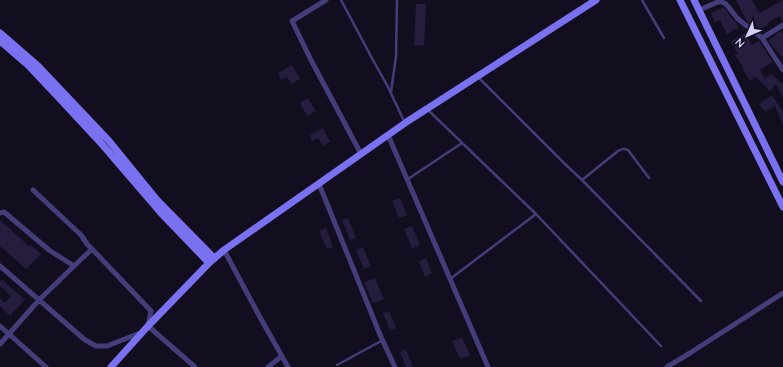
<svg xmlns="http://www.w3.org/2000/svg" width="783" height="367" viewBox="0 0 783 367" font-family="Quicksand,sans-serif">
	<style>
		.building { fill: #251c3e }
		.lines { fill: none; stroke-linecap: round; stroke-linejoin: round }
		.lane { stroke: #433e79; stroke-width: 2.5 }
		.street { stroke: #433e79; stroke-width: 5 }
		.secondary { stroke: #7a71f1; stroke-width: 7 }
	</style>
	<rect width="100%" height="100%" fill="#120e1f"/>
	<path class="building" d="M736,0H752L759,13L783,0V21H782L780,16L767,23L768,25L759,30L754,21L749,23L746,20Z
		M416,4H426L424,46L414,45Z
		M724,7L732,19H733L736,22L738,28L727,34L720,20L715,22L711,13Z
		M781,31L783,34V58L773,47L768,41L775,35Z
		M745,33L752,45L759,41L773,62L760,70L765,79L771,74L781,83L783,82V97L776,84L770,91L756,77L750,81L742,68L743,67L735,55L738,54L731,41Z
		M292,65L300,79L291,84L287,77L281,80L278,73Z
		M772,95L783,112V125L775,106L765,112L759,104Z
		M308,98L316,111L307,116L300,103Z
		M323,128L330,142L323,146L318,138L312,141L309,135Z
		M400,198L407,215L399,218L392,201Z
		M348,218L356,238L350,240L342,220Z
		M0,220L30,247L31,245L41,254L26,269L0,246Z
		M412,226L420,245L412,248L404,229Z
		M326,228L333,247L327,249L319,231Z
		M363,247L371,266L364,269L356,250Z
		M426,258L432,273L425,277L419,262Z
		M375,278L384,299L373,303L364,282Z
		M2,280L25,300L10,316L0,306V299L5,303L11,296L0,286V282Z
		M389,311L396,328L390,330L383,313Z
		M462,337L470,355L460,359L452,341Z
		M406,349L413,367H406L400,352Z"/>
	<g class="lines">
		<path class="lane" d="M341,0L374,62L387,85L405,123
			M642,0L664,38
			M479,78L564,163L582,180L701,301
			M391,92L396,56L397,0
			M427,109L536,214L661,346
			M408,179L462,143
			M582,180L618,151C622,149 624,148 628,150L649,178
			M450,279L536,214
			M337,365L383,340"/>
		<path class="street" d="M326,0L292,21L311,60L361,154
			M699,10L718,2H722L726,4L738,19L762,38L783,70
			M762,38L783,25
			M388,135L488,367
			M319,184L381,337L395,367
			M33,190L81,235L87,244L92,249
			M0,213L4,212L49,250L63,259L74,266L39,300L0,344
			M224,250L261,319L288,367
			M0,266L85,340L96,346H107L140,333
			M74,266L92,249L151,311L148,326L195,367
			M0,326L46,367
			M268,367L282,356
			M667,367L690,353L783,293"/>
		<path class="secondary" d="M680,0L783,207
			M694,0L783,182
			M0,33L38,66L109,141L157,200L214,258
			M0,41L28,65L61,100L100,142L161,213L209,263
			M111,367L148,326L209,263L224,250L408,121L596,0"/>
	</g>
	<g transform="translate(747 36) rotate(225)" stroke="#120e1f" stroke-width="3" paint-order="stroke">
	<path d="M0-3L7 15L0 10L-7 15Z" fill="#d7d1fa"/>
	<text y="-6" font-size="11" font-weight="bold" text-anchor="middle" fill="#d7d1fa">N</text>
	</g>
</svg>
